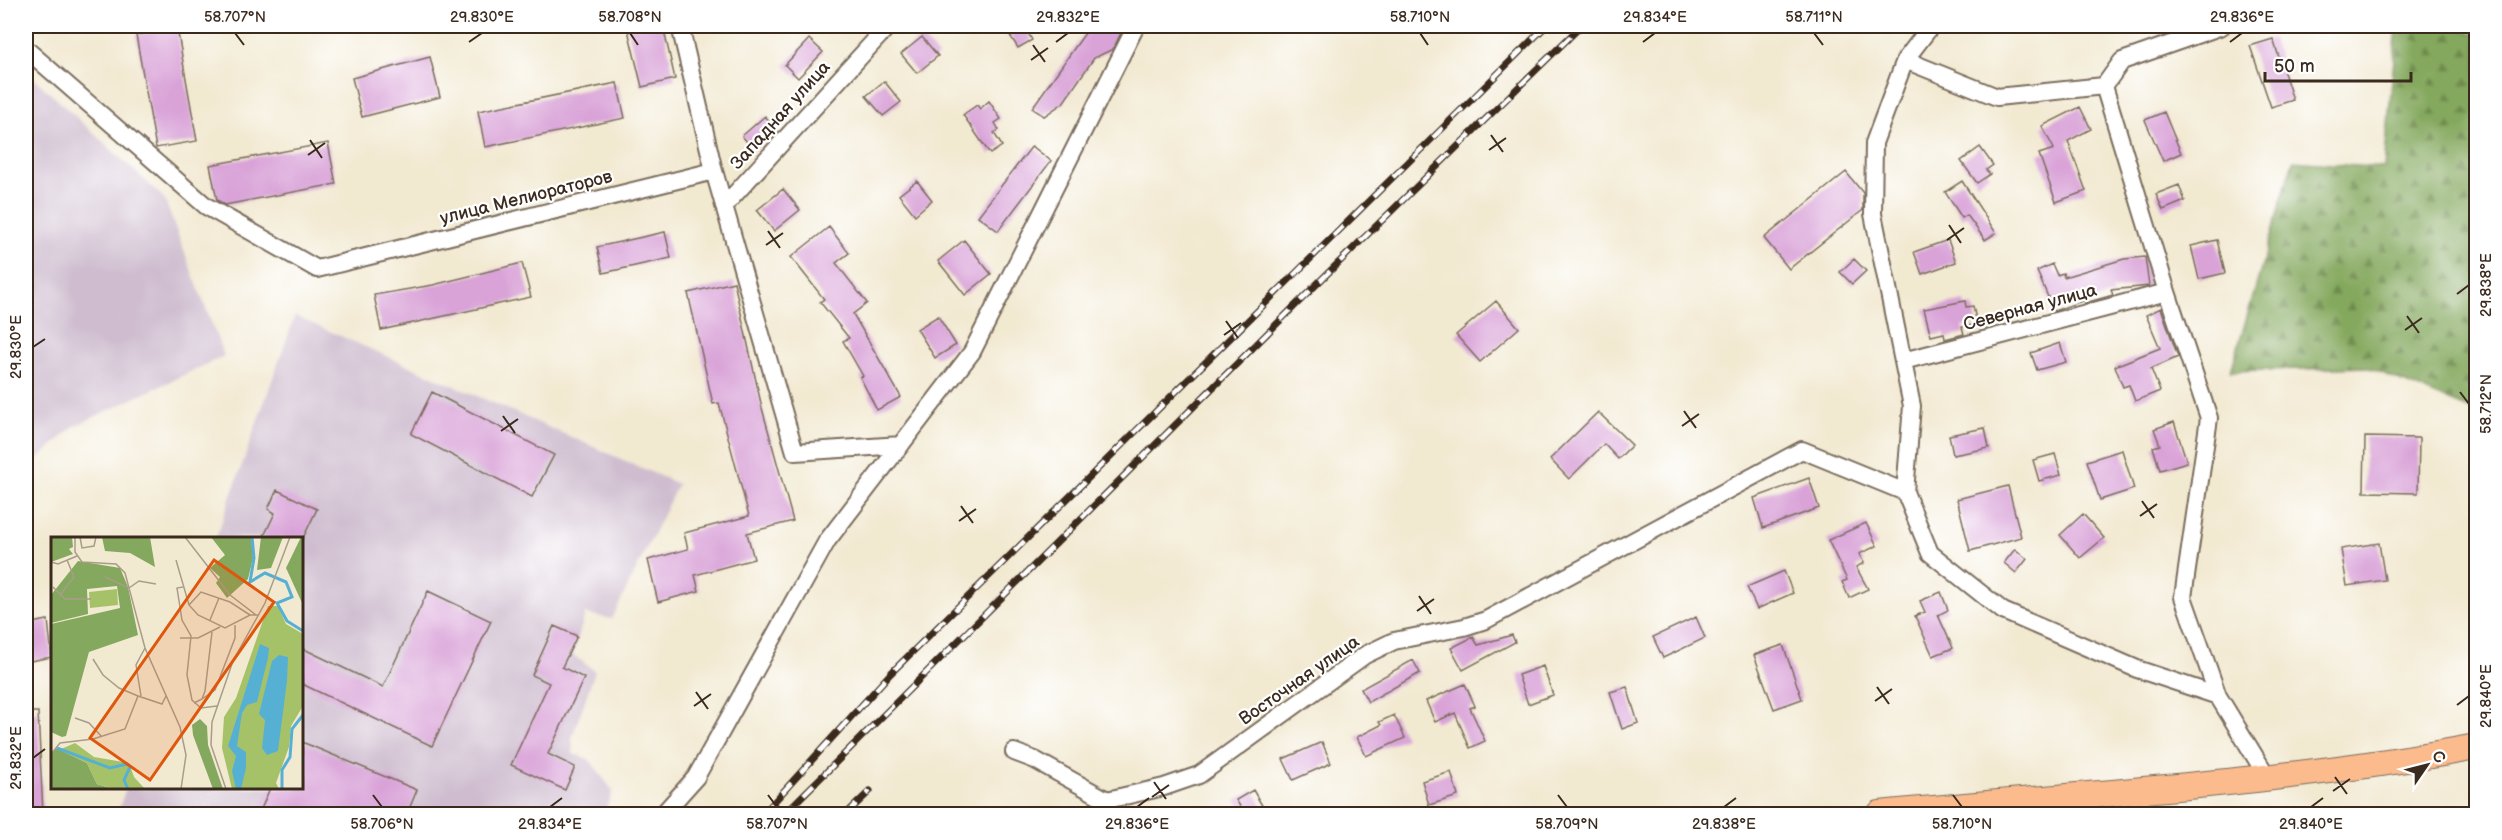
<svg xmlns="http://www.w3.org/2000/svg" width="2502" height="840" viewBox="0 0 2502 840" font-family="'Balsamiq Sans',sans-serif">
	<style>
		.industrial { fill: #cfbdcf }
		.forest { fill: url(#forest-firs); stroke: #60693e; stroke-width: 1.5 }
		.building { fill: #d9a3d8 }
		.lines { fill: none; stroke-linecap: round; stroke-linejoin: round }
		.street-casing { stroke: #7b6d5d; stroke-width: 20 }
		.primary-casing { stroke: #7b6d5d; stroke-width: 28 }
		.street { stroke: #fff; stroke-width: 16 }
		.primary { stroke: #fbbb8d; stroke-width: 26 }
		.rail-casing { stroke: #3b2a1e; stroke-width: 7 }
		.rail { stroke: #fff; stroke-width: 4.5; stroke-dasharray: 14; stroke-linecap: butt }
		.ticks { fill: none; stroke: #3b2a1e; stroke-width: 2 }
		.labels { text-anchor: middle; stroke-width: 4.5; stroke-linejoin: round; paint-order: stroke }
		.street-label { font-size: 18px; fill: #3b2a1e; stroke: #fff }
		.inset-river { fill: none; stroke: #56b0d4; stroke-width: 3 }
		.inset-road { fill: none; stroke: #a99d89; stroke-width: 1.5 }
		.view { fill: #df570d; fill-opacity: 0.15; stroke: #df570d; stroke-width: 3 }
		.inset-edge { fill: none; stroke: #3b2a1e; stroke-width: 3 }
		.neatline { fill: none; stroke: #3b2a1e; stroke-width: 2 }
		.ticks-label { font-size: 15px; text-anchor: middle; fill: #3b2a1e }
	</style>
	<defs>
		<pattern id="forest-firs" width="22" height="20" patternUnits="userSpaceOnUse" patternTransform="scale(1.5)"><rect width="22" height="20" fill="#84a85d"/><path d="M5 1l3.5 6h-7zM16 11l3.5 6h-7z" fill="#6d894c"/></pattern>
	</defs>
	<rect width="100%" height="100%" fill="#fff"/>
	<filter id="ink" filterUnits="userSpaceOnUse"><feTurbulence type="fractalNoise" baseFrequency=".0167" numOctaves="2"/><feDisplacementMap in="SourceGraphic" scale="12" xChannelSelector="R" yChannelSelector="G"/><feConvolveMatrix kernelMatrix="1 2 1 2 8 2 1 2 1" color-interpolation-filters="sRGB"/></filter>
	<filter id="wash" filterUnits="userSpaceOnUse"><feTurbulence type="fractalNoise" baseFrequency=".008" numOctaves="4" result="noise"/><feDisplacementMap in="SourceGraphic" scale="24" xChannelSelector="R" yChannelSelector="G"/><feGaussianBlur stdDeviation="1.35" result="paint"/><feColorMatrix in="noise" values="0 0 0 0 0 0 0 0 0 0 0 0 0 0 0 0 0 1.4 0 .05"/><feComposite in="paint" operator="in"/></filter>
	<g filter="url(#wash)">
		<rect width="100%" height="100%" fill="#f2e9d1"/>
		<path class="industrial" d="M26,71L164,198L224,356L73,427L26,470Z
			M295,316L678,484L612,619L585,614L573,655L595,671L572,738L573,754L589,759L613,791L604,814H117L126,788H302V538H216Z"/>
		<path class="forest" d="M2397,26H2446L2476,34V412L2367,367L2231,371L2293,161L2384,168Z"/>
		<g id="blocks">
			<path class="building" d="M627,26H663L675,79L642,87Z
				M1004,26H1024L1032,40L1018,48Z
				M1090,26H1119L1122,31L1113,49L1094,58L1063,103L1044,116L1032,108Z
				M177,28L197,141L156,148L136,35Z
				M922,37L938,56L917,73L901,54Z
				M809,39L823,52L798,78L785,65Z
				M2273,39L2293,100L2271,107L2250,46Z
				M430,57L440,97L362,117L352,78Z
				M884,81L901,102L883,116L866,96Z
				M617,83L625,118L485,147L478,111Z
				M989,101L1001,119L995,123L999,130L994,133L1002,146L990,154L963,115L977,105L980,109Z
				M2080,107L2091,129L2068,141L2086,191L2056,202L2039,154L2054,149L2042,126Z
				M2164,112L2181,153L2163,161L2145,120Z
				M765,116L777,130L754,150L742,136Z
				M328,143L336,184L225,205L217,200L210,165Z
				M1032,146L1051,161L998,231L978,216Z
				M1980,147L1993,165L1986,170L1990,174L1977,183L1961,161Z
				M1846,172L1863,193V210L1789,269L1764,238Z
				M917,181L932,200L915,215L899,195Z
				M1962,181L1996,233L1985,240L1967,215L1962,218L1945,192Z
				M2179,185L2185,201L2163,210L2156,194Z
				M783,189L800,210L774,231L757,210Z
				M829,227L849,253L836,263L867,303L853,314L901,397L877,410L860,377L863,376L843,341L849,338L820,302L824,299L791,257Z
				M665,232L671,258L603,273L597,247Z
				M964,240L991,274L965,295L938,261Z
				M1948,240L1956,262L1922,274L1914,252Z
				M2217,240L2225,273L2199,279L2191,246Z
				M2145,257L2149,286L2111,290L2113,295L2085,303V300L2054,311L2037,271L2052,264L2057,275L2063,273L2064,277L2124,259Z
				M1854,259L1866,271L1852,284L1840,272Z
				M522,263L531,297L381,330L374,295L433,285Z
				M734,282L762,408L793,521L747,533L754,559L695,575L699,591L658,602L648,560L688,549L684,533L749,516L719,403L713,404L688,293Z
				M1496,301L1519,328L1480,362L1456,335Z
				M1965,301L1966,307L1973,306L1977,324L1962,327L1964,334L1945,339L1944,333L1931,336L1924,309Z
				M2161,308L2178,357L2151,369L2160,391L2135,401L2129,385L2123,387L2115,366L2160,348L2146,315Z
				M938,316L956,345L935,358L917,329Z
				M2060,343L2066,362L2037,370L2031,353Z
				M432,392L554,455L532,497L411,434Z
				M1598,412L1632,445L1618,459L1604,444L1569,479L1550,459Z
				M2174,422L2187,462L2160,470L2153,447L2160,445L2154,429Z
				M1985,428L1989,448L1953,455L1949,435Z
				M2365,437L2419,438L2418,493L2364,492Z
				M2122,450L2134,489L2100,500L2087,461Z
				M2055,454L2061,475L2039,481L2033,460Z
				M1809,478L1819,508L1763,528L1754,498Z
				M2008,486L2021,537L1970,551L1957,499Z
				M277,490L317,509L303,538H263L275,513L268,509Z
				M2083,514L2104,538L2080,558L2060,535Z
				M1866,523L1877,546L1859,554L1864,563L1856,567L1868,589L1849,598L1842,582L1847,580L1828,540Z
				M2379,543L2385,580L2347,586L2341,549Z
				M2015,549L2027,559L2016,573L2004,563Z
				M1784,571L1793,593L1757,609L1747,587Z
				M428,591L491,621L432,746L302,684V648L383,687Z
				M1941,592L1948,610L1938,615L1953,648L1933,656L1915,616L1925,612L1920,601Z
				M1696,617L1705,638L1663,658L1653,637Z
				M48,620L52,657L30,661L26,624Z
				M554,626L577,636L562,667L584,678L548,754L575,767L565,790L511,765L549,683L532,675Z
				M1512,635L1515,642L1463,670L1451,648L1473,637L1478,645Z
				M1783,645L1802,699L1774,709L1754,655Z
				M1413,660L1420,673L1368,702L1361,689Z
				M1543,666L1553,695L1528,704L1518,675Z
				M1465,684L1475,706L1470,708L1485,741L1470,748L1455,713L1435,722L1426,701Z
				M1627,687L1638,723L1622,729L1610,692Z
				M26,712H38L43,814H26Z
				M1394,715L1405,738L1366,756L1357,737L1381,725L1379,722Z
				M302,742L417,790L407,814H259L270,788H302Z
				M1322,742L1331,763L1293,780L1283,759Z
				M1451,772L1458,796L1429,805L1422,781Z
				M1253,790L1267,814H1245L1236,800Z"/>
		</g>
	</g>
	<g filter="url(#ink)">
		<use href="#blocks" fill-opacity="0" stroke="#7b6d5d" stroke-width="1.5"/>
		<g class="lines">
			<defs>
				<path id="street" d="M680,26L714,171
					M1931,26L1905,60L1874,143L1873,214L1912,406L1905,492L1930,553L2003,611L2137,669L2218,696L2268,778
					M26,49L206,206L317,269L714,171L795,452L901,445
					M1905,60L1997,97L2104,86L2167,292L2209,418L2183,597L2218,696
					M2104,86L2122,61L2222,26
					M725,205L888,26
					M1903,361L2167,292
					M1014,752L1035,760L1107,800L1164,787L1199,775L1365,655L1394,641L1464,627L1486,620L1802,450L1905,492
					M663,814L696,777L827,541L972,352L1136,26"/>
				<path id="primary" d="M1880,814C2079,794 2280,784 2476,747"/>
			</defs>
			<use href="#street" class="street-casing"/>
			<use href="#primary" class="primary-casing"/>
			<use href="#street" class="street"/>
			<use href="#primary" class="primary"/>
			<defs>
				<path id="rail" d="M763,814L890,674L1546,26
					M784,814L1327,274L1581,26
					M846,814L870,791"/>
			</defs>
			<use href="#rail" class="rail-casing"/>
			<use href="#rail" class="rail"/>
		</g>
	</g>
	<path class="ticks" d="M235,33L244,45M630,33L638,45M1420,33L1428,45M1814,33L1823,45M469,42L482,33M1056,42L1068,33M1643,42L1655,33M2230,42L2242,33M1033,45L1045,62M1031,60L1048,48M1491,135L1503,152M310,140L322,158M1489,150L1506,138M308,155L325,143M1949,225L1961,243M768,231L780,248M1947,240L1964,228M766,245L783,233M2457,294L2469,285M2407,316L2419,333M1226,321L1238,338M2405,330L2422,318M1224,335L1241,323M33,347L45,339M2460,392L2469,404M1684,411L1696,428M503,416L515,433M1682,426L1699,414M501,431L518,419M2142,501L2154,518M961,506L973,523M2140,516L2157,504M959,521L976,509M1419,596L1431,614M1417,611L1434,599M1877,687L1889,704M696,692L708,709M1875,701L1892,689M2457,705L2469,696M694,706L711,694M33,758L45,749M2335,777L2347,794M1154,782L1166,799M2333,791L2350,779M373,795L382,807M768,795L777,807M1558,795L1567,807M1953,795L1962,807M1152,797L1169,785M550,807L562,798M1137,807L1149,798M1724,807L1736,798M2311,807L2323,798"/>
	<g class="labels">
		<g class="street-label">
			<text transform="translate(780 115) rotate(-48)" y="6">Западная улица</text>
			<text transform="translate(526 197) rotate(-14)" y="6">улица Мелиораторов</text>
			<text transform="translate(2030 307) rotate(-15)" y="6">Северная улица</text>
			<text transform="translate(1299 680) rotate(-35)" y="6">Восточная улица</text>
		</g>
	</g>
	<g transform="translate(51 537)">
		<rect width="252" height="252" fill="#f2e9d1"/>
		<path d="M0,0H21L22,10L18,12L22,17L0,25ZM51,0H99L104,30L79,16L54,14ZM160,0H200L202,21L197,42L176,61L165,46L169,40L159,31L174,18ZM210,0H232L220,31L206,33ZM250,0H252V68L235,31ZM27,24L69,31L77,50L87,98L38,115L15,199L11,200L0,195V87L69,71L66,49L36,52L37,77L0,86V58ZM149,182L156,189L157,208L172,252H162L142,198L141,188ZM5,211L36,226L46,247L62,252H0V216Z" fill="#84a85d"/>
		<path d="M217,69H227L235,87L252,97V169L240,189L238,210L225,246L228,252H181L171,211L173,180L185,161ZM24,206L43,220L78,226L83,240L94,252H62L46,247L36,226L8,213Z" fill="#a6c269"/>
		<path d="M66,52L67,68L39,71L38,55Z" fill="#a6c269"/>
		<path d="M209,107L218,111L217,121L206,165L196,168L191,176L186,209L195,215V231L190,252H185L181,234L185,219L177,209ZM228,118L237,120L236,144L227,214L216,218L211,211L214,183L208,177L221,124Z" fill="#56b0d4"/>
		<path class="inset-river" d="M201,0L203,21L199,45L214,36L235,45L241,60L226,66L236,84L252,94M6,211L59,231L76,227L79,230L73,243L77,252M231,252V233L239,220L241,192L252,178"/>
		<path class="inset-road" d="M24,0V15L31,25L65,27L74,36L94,111L129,190L135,218L130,252M29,0L31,11L43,9L45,0M134,0L179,58L205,78M125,23L138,68L147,78L174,91L199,78H207M0,25L7,27L26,19M54,40L78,51L88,44L105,47M2,50L14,62H40M132,50L126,51L131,83L140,99L136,138L141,163L150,171L166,169M9,58L23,40L16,23M138,68L150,55L179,65L199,78M159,83L168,61M129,101H147L169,90M42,122L52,138L68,151L87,159M90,159L85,128L94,111M151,162L164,153L184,101V88M143,166L151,162L154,154L161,95M24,181L38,186L51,200M0,217L9,206L42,202L74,192L87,159L111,167L115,159M175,252L160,208L161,185L182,124L214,66L239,0"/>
		<path class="view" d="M163,23L223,65L99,243L39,201Z"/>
		<rect width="252" height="252" class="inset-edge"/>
	</g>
	<rect width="2502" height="840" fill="none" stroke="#fff" stroke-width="66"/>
	<g transform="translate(2427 765) rotate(55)" stroke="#ffffff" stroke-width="4.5" paint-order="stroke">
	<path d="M0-4.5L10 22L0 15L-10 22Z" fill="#3b2a1e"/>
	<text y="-9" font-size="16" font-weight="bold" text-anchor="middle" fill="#3b2a1e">С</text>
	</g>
	<path d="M2265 72v9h146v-9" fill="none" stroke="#3b2a1e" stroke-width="3"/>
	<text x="2274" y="72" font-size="18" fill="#3b2a1e" stroke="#ffffff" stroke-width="4.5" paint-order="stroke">50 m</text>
	<rect x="33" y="33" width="2436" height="774" class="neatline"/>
	<g class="ticks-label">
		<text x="235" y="22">58.707°N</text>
		<text x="482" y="22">29.830°E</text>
		<text x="630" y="22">58.708°N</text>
		<text x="1068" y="22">29.832°E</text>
		<text x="1420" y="22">58.710°N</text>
		<text x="1655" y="22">29.834°E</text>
		<text x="1814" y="22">58.711°N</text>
		<text x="2242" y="22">29.836°E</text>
		<text transform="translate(2486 285) rotate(-90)" y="5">29.838°E</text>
		<text transform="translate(16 347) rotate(-90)" y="5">29.830°E</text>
		<text transform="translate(2486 404) rotate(-90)" y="5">58.712°N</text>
		<text transform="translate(2486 696) rotate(-90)" y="5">29.840°E</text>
		<text transform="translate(16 758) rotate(-90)" y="5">29.832°E</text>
		<text x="382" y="829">58.706°N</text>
		<text x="550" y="829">29.834°E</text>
		<text x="777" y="829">58.707°N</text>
		<text x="1137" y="829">29.836°E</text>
		<text x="1567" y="829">58.709°N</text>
		<text x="1724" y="829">29.838°E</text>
		<text x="1962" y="829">58.710°N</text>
		<text x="2311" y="829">29.840°E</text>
	</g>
</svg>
